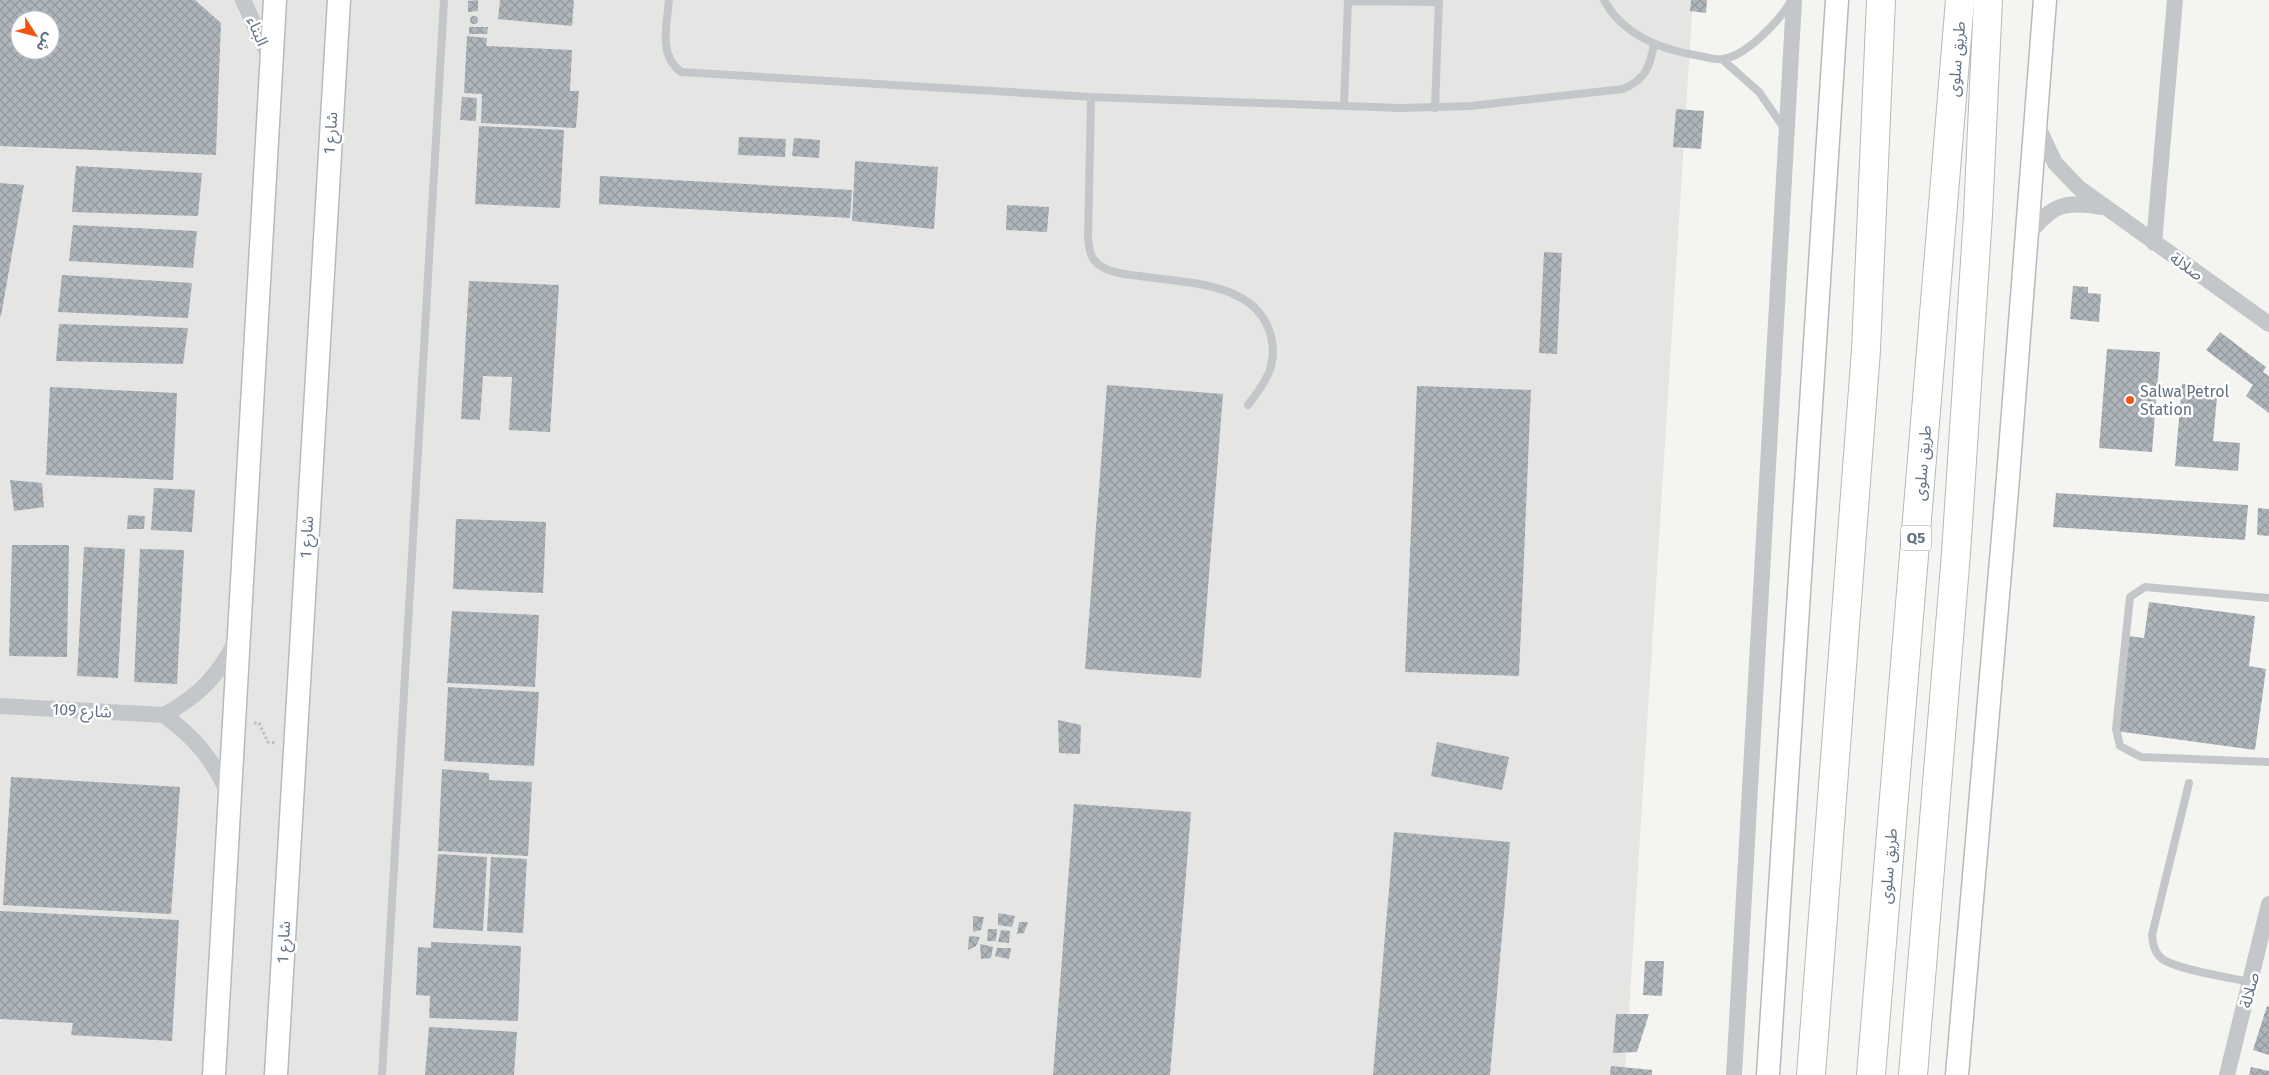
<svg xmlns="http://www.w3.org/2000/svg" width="2269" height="1075" viewBox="0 0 2269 1075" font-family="'Fira Sans','Noto Sans Arabic',sans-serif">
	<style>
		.built { fill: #e5e6e4; fill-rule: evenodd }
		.building { fill: url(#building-cross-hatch); fill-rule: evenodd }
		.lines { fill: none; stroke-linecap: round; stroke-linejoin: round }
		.secondary-casing { stroke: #b5babf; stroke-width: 25 }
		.highway-casing { stroke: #b5b9bc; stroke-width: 30 }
		.path { stroke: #bdbfc1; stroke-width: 3; stroke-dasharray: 2.5 2.5; stroke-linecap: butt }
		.lane { stroke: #c3c7ca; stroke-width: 8 }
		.street { stroke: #c3c7ca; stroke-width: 16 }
		.secondary { stroke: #fff; stroke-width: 22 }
		.highway { stroke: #fff; stroke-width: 28 }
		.poi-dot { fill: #f25513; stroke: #fff; stroke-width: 2 }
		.labels { text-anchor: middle; stroke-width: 5; stroke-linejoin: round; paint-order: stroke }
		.shield { fill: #fff; stroke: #909ca9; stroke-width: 1 }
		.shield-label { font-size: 15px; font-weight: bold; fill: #617284 }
		.street-label { font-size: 16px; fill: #617284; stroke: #fff }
		.poi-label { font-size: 16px; fill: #617284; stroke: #fff; text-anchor: start }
	</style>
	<defs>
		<pattern id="building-cross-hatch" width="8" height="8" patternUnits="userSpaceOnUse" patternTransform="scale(1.25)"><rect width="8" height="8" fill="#aeb5bb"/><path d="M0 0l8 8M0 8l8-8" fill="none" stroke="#91989e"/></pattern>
	</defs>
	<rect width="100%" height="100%" fill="#f4f5f0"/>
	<path class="built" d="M0,0H1693L1625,1075H0ZM20,20H50V50H20Z"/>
	<path class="building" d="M0,0H195L221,23L216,155L0,146ZM20,20H50V50H20Z
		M478,0V11L468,12V1Z
		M500,0H574L572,26L498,19Z
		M1691,0H1707L1706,13L1690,11Z
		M470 20a4 4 0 1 1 8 0a4 4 0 1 1-8 0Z
		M469,27H488L487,34H469Z
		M467,36L487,38L486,46L572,50L570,91H579L576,128L481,123L482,94L464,93Z
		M462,97L477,98L476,121L460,120Z
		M1676,109L1704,111L1701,149L1673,147Z
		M479,126L564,130L560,208L475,204Z
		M739,137L786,139L785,157L738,155Z
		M794,138L820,140L819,158L792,156Z
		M855,161L938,167L934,229L852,221Z
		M76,166L202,173L198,216L72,212Z
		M600,176L852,190L850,218L599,204Z
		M0,183L24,185L1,316H0Z
		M1007,205L1049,207L1047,232L1006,230Z
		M73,225L197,231L193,268L69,261Z
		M1544,252L1562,253L1557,354L1539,353Z
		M62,275L192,283L188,318L58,312Z
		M469,281L559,285L550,432L509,430L512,377L483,376L480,420L461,419Z
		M2073,286L2088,287V293L2101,294L2099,322L2070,319Z
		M59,324L188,328L183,364L56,361Z
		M2220,332L2266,367L2263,372L2269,376V413L2246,396L2253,385L2206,350Z
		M2107,349L2160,352L2152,452L2099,448Z
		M2182,384L2218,387L2213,441L2240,443L2238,471L2175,466Z
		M1107,385L1223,394L1201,678L1085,669Z
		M1417,386L1531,390L1519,676L1405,672Z
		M50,387L177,393L173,480L46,475Z
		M10,480L42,483L44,507L14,511Z
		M154,488L195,490L192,532L151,530Z
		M2056,493L2248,505L2245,540L2053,527Z
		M2258,508L2269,509V536L2257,535Z
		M128,515L145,516L144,529H127Z
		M456,519L546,522L543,593L453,589Z
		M12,545H69L67,657L9,656Z
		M84,547L125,549L118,678L77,676Z
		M140,549L184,550L177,684L134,682Z
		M2149,602L2255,616L2249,666L2266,669L2255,750L2116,731L2129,636L2144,638Z
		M452,611L539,615L535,687L447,683Z
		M448,687L539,692L534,766L444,761Z
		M1058,720L1081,725L1080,754L1059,753Z
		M1437,742L1509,757L1502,790L1431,776Z
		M442,769L489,773V780L532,782L528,856L438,851Z
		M11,777L180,787L171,914L3,905Z
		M1074,804L1191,812L1170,1075H1053Z
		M1394,832L1510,842L1490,1075H1373Z
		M438,854L487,857L483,931L433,928Z
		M491,857L527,859L523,933L487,931Z
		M0,911L179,920L172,1041L71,1035L73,1023L0,1019Z
		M998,913L1015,916L1012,927L998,925Z
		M973,916L984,917L981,930L973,932Z
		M1019,922H1028L1024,933L1017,934Z
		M988,929H997L996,941H987Z
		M1001,930L1010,931L1009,943L998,942Z
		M969,936L980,937L976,946L968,950Z
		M431,942L521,946L518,1021L429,1018L430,996L416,995L418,947L431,948Z
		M980,944L993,947L991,958L981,959Z
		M997,948H1011L1009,959L995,956Z
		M1645,961H1664L1662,996L1643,995Z
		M2267,1006L2269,1007V1055L2253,1050Z
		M1616,1014H1649L1637,1052L1613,1053Z
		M429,1027L517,1032L514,1075H425Z
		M1611,1066L1652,1070V1075H1610Z
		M2251,1067L2269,1071V1075H2249Z"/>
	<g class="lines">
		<defs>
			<path id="secondary" d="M214,1075L275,0
				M276,1075L339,0
				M1768,1075L1837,0
				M1957,1075L2007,490L2045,0"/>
			<path id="highway" d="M1811,1075L1866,350L1881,0
				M1871,1075L1960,0
				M1913,1075L1956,553L1978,215L1988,0"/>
		</defs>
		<use href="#secondary" class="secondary-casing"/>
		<use href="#highway" class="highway-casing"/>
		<path class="path" d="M254,723H259L268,742L276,743"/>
		<path class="lane" d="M669,0C667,25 658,55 681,72L1091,97L1400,108L1471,106L1623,89C1645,80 1650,67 1654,44
			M1604,0C1623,36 1662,50 1700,56C1706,57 1716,60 1723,59C1746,56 1778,22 1790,3
			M1348,1L1439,2
			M1723,60L1759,92L1784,128
			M1091,97L1088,238C1089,245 1089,254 1094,260C1105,273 1124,274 1139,276C1184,283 1259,281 1271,337C1278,365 1265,383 1248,405
			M1344,106L1348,0
			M1435,108L1439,0
			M2269,598L2145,587L2130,597L2116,729L2120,746L2141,757L2269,762
			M2189,783L2152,935C2153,944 2154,951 2160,957C2171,969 2232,978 2251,982
			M382,1075L444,0"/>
		<path class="street" d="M243,0L270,59
			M2037,125L2055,163L2079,188L2269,324
			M2028,235C2052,205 2064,200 2102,207
			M2154,243L2175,0
			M0,706L164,715C200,695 217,677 236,641
			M164,715C195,738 212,758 228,793
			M1734,1075L1794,0
			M2227,1075L2269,904"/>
		<use href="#secondary" class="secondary"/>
		<use href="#highway" class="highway"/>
	</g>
	<circle class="poi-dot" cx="2130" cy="400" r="5"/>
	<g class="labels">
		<rect class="shield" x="1901" y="525.5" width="30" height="25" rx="4"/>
		<g class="shield-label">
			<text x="1916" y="543">Q5</text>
		</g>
		<g class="street-label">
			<text transform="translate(258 31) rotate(67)" y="6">البناء</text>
			<text transform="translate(1956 59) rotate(-85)" y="6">طريق سلوى</text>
			<text transform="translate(330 133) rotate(-86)" y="6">شارع 1</text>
			<text transform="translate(2187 266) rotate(35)" y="6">صلالة</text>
			<text transform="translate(1922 463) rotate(-85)" y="6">طريق سلوى</text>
			<text transform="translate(306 537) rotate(-87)" y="6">شارع 1</text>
			<text transform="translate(82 710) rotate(3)" y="6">شارع 109</text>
			<text transform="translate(1888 866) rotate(-85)" y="6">طريق سلوى</text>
			<text transform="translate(283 942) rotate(-87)" y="6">شارع 1</text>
			<text transform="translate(2249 990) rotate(-76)" y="6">صلالة</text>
		</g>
		<g class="poi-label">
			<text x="2140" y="397">Salwa Petrol<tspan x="2140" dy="18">Station</tspan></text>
		</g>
	</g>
	<g transform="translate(35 35) rotate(126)"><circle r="24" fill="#ffffff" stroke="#c0c7ce"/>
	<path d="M0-4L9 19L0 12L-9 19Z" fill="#f25513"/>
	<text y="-8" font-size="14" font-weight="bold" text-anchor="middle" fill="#617284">ش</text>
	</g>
</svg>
